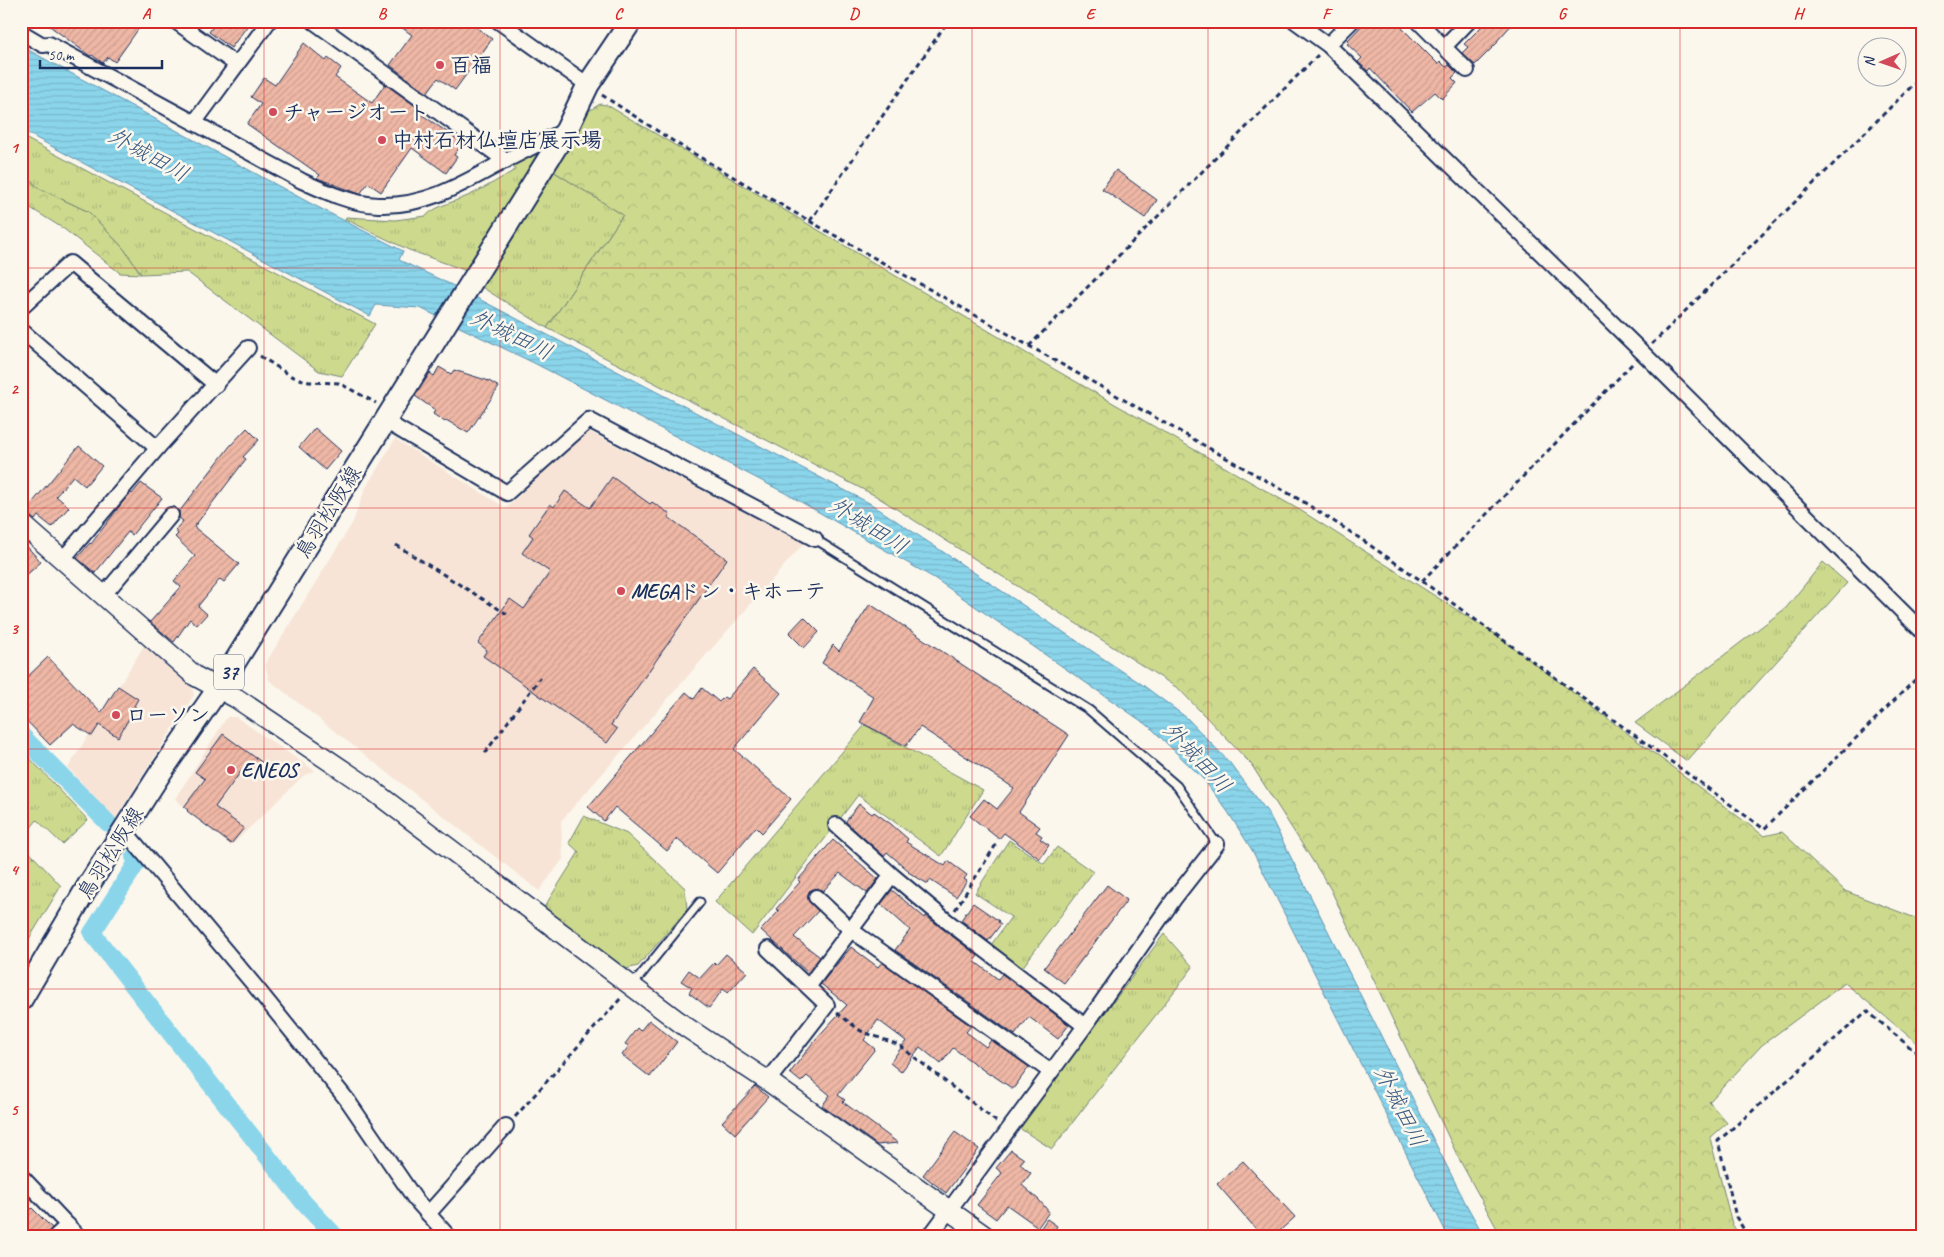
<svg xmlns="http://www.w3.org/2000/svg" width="1944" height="1257" viewBox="0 0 1944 1257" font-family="Caveat,'Klee One',sans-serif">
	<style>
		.built { fill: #f7e4d7 }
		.grass { fill: url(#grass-tufts); stroke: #748476 }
		.forest { fill: url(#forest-crowns); stroke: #748476 }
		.water { fill: url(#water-rules); stroke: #5e93b3 }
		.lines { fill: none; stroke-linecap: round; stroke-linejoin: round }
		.canal { stroke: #8bd5eb; stroke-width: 18 }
		.building { fill: url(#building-hatch); stroke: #1b2f5e }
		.lane-casing { stroke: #1b2f5e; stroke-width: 11 }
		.street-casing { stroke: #1b2f5e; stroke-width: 18 }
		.secondary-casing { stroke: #1b2f5e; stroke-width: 22 }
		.primary-casing { stroke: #1b2f5e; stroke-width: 25 }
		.path { stroke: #1b2f5e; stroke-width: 3; stroke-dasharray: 5 4; stroke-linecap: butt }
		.lane { stroke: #fbf7ec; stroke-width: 7 }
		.street { stroke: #fbf7ec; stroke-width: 14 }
		.secondary { stroke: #fbf7ec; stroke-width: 19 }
		.primary { stroke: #fbf7ec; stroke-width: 21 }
		.grid { fill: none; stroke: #d62828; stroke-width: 1; stroke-opacity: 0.55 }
		.poi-dot { fill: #d1495b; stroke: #fbf7ec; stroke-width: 2 }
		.labels { text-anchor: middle; stroke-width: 5; stroke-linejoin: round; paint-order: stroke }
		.shield { fill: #fbf7ec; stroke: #5e6b89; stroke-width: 1 }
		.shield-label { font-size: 20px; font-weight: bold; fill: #1b2f5e }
		.poi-label { font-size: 21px; font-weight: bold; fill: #1b2f5e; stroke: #fbf7ec; text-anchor: start }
		.street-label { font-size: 21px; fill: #1b2f5e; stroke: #fbf7ec }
		.water-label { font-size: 22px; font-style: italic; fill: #375881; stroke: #fbf7ec }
		.neatline { fill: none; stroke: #d62828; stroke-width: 2 }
		.grid-label { font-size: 16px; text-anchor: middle; font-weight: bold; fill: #d62828 }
	</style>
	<defs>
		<pattern id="grass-tufts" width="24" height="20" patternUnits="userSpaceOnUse" patternTransform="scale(1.25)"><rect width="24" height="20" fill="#cdda8d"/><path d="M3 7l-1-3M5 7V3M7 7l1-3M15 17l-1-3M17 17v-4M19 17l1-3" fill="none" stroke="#afbb7c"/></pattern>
		<pattern id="forest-crowns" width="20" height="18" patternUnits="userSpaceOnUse" patternTransform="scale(1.25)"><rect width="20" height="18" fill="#cdda8d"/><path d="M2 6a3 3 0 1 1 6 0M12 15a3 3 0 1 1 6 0" fill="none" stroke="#afbb7c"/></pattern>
		<pattern id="water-rules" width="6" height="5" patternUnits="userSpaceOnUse" patternTransform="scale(1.25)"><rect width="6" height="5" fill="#8bd5eb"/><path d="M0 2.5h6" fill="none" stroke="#77b7cc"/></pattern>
		<pattern id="building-hatch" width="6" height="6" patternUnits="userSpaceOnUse" patternTransform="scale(1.25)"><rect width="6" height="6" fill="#efb7a5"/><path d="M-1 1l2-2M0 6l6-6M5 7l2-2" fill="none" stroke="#cc9e90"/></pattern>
	</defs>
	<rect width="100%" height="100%" fill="#fbf7ec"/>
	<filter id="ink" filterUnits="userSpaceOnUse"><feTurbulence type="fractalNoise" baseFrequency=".02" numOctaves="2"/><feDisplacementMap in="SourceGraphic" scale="10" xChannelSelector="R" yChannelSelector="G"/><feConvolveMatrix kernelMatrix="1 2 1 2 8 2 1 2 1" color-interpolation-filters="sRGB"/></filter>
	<g filter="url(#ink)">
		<path class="built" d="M586,430L804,543L561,821L563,859L539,891L269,680L265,664L353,522L365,489L395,439L506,508Z
			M145,644L191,683L194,695L115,819L68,768Z
			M227,717H236L315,771L303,776L231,846L175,799Z
			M21,1185L36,1201L21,1215Z"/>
		<path class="grass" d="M21,136L375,324L342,376L319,371L187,272L141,274L124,249L89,212L40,189L21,172Z
			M542,147L467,271L409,250L345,219L346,217L395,220L426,216C436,205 459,201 474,193C488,186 501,178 515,170L511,163Z
			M553,171L623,215L547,328L480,286Z
			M1823,562L1847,583L1687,761L1635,723L1786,608Z
			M865,725L983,790L941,856L858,795L752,935L715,902Z
			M21,749L88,820L62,844L37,820L21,840Z
			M584,816L627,834L685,888L687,910L638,966L622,970L543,909L579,852L569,843Z
			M1009,840L1044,864L1057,847L1093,872L1022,968L991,945L1011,917L975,893Z
			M21,843L61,886L21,952Z
			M1164,934L1193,967L1052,1149L1019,1128Z"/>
		<path class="forest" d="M600,104L607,105L1026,353L1303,512L1498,636L1764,836L1782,832L1845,891L1923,921V1048L1845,983L1762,1045L1709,1102L1727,1123L1710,1138L1732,1224L1740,1236H1501L1458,1157L1330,888L1251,764L1179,689L876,496L547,328L623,215L553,171L589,111Z
			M21,172L40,189L89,212L124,249L141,274L120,273L64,229L21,202Z"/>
		<path class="water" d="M21,46L308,202L403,251L399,260L456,287L871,504L1140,683L1187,718L1230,763L1269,814L1466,1204L1484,1236H1448L1252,850L1228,812L1204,780L1150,727L934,578L787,494L534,363L420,308L376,305L370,316L21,130Z"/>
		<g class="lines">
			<path class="canal" d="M21,735L108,823
				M134,857L138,861L92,933L304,1203L335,1236"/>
		</g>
		<path class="building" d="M43,21H144L115,62L108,57L103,63L92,55L90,56Z
			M217,21H251L231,48L209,32Z
			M393,21H468L492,39L455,90L438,78L427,93L390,65L412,35Z
			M1366,21H1395L1438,64L1440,61L1446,67L1449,65L1457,73L1452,78L1457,83L1442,99L1435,92L1412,112L1370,68L1368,71L1358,62L1362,58L1347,44L1349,43L1347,41Z
			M1487,21H1515L1497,41L1498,42L1475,65L1462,53L1468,47L1464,44Z
			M304,43L326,61L328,58L341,68L335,77L372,103L385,84L417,107L415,110L463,143L454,155L457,157L446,173L412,148L381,192L368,183L360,194L317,178L320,175L247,124L261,104L251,97L264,78L275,85Z
			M1116,170L1157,200L1145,218L1102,189Z
			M439,367L451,374L454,370L489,381L499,387L468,433L446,420L445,422L433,414L435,410L415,396L430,373L434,376Z
			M247,428L259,440L243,457L246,459L194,527L239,564L224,582L220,579L198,606L207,614L197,625L190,619L174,642L150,622L181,587L174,581L195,556L175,537L178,534L175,530L183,521L179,518V512L230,446Z
			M315,428L341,451L325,470L299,447Z
			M79,446L102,466L85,486L73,476L56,496L69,507L52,527L38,516L35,520L26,513L28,508Z
			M612,477L650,504L652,502L670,514L668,517L727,559L611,725L617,729L607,743L483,656L487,650L478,643L510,599L524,609L550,572L522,553L533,537L529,534L550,504L554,507L565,491L590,508Z
			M141,483L162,498L132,535L128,532L95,573L77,558L90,543L91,544L125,499L131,493L132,494Z
			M21,540L41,562L21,580Z
			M870,604L1069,735L1019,812L1040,827L1036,832L1042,836L1040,839L1049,845L1040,859L1004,833L999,839L970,816L984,799L997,809L1014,788L920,727L906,746L860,722L874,697L822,663L833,645L839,651Z
			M804,617L819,632L804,648L789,633Z
			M48,657L101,713L118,686L138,699L134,706L136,707L118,737L99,725L92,736L73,724L50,745L21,715V683Z
			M753,669L781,693L734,749L791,799L762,833L756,827L717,873L677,839L667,851L615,807L604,821L588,807L686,692L694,699L702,688L719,702L724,697L727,699Z
			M223,734L267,766L260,777L245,766L215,807L244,828L231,844L187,811L188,810L184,807L205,779L195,772Z
			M859,804L872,814L874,812L891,824L908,839L906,842L945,866L948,861L967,875L964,879L967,881L956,897L930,880L928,884L908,872L909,871L887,852L884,856L847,823L846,821Z
			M833,840L878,879L867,893L840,873L823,891L818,888L809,891L808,900L818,911L794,937L820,957L808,973L761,930L779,911L776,909L800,882L798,880Z
			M1107,885L1127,900L1064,983L1044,968Z
			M892,890L925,918L926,916L978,956L974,961L998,979L1002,974L1069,1025L1058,1039L1029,1017L1015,1035L895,950L910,930L881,904Z
			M973,903L999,921L998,922L1001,924L988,941L961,920Z
			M851,947L878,967L882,962L971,1026L966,1032L986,1047L991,1040L1029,1067L1013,1089L991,1074L990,1075L953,1048L941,1064L920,1047L901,1072L890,1063L906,1041L878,1020L864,1040L875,1049L838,1095L845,1100L843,1102L898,1143L877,1145L822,1106L830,1095L807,1076L801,1082L790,1073L814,1041L847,1005L821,984Z
			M726,954L747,972L728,993L723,989L709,1008L689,993L692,988L681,981L689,970L700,978L714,963L716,965Z
			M649,1020L677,1042L650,1077L622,1055L629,1046L625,1044L637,1028L640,1031Z
			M755,1086L768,1097L735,1134L722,1122Z
			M955,1132L979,1149L946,1193L923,1175Z
			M1011,1150L1024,1159L1020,1164L1031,1173L1022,1185L1039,1200L1049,1212L1038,1227L1007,1205L996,1219L977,1205L1002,1173L996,1168Z
			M1243,1161L1295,1217L1274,1236H1262L1217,1184Z
			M32,1208L52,1228L45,1236H21V1219Z
			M1047,1219L1057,1226L1051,1236H1047L1038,1232Z"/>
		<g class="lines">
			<defs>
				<path id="lane" d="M815,539L1089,710L1177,786L1217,844
					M632,986L700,902"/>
				<path id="street" d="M175,21L237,65
					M313,21L506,161
					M498,21L588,85
					M1295,21L1328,45L1643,353L1923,632
					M1418,21L1467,70
					M21,32L43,45L49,44L302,181C326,192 352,204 378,205C424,207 461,185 499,164C520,153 542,142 564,131
					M1328,45L1352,21
					M1445,46L1469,21
					M194,123L269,21
					M21,308L70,263L216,385
					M21,330L157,448
					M385,421L507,493L589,420L815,539
					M62,560L161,444L248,348
					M103,596L171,515
					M836,825L892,875
					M124,830L255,986L348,1101L415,1199L448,1236
					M816,897L851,930L1051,1072
					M768,949L808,987
					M768,1081L827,1005L808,987L892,875L947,921L1085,1026
					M21,1176L78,1236
					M428,1214L506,1126
					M56,1236L68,1225
					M930,1236L1085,1026L1174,899L1217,844"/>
				<path id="secondary" d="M21,523L195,676L236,698L368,787L686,1027L768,1081L985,1236"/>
				<path id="primary" d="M21,1000L88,886L161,772L218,689L567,129L588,85L631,21"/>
			</defs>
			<use href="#lane" class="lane-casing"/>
			<use href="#street" class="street-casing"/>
			<use href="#secondary" class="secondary-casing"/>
			<use href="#primary" class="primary-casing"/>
			<path class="path" d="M602,95L676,143L769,198L1302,501L1352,533L1422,581L1764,829L1923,672
				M810,221L948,21
				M1652,344L1923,75
				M1029,346L1318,55
				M260,356L291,376L309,382L339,383L376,403
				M396,545L507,614
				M1422,581L1633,363
				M485,753L540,678
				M955,910L997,843
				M837,1013L861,1031L899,1045L998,1123
				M515,1117L621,998
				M1748,1236L1736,1217L1718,1141L1867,1011L1923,1058"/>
			<use href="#lane" class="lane"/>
			<use href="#street" class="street"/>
			<use href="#secondary" class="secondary"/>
			<use href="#primary" class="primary"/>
		</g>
	</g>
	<path class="grid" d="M264,21V1236M500,21V1236M736,21V1236M972,21V1236M1208,21V1236M1444,21V1236M1680,21V1236M21,268H1923M21,508H1923M21,749H1923M21,989H1923"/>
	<g class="poi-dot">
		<circle cx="440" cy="65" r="5"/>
		<circle cx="273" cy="112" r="5"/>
		<circle cx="382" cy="140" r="5"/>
		<circle cx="621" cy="591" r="5"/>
		<circle cx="116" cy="715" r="5"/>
		<circle cx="231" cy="770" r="5"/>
	</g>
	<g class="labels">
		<rect class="shield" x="214" y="654.5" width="30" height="35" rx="4"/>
		<g class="shield-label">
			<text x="229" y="679">37</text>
		</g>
		<g class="poi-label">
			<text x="450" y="72">百福</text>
			<text x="283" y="119">チャージオート</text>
			<text x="392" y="147">中村石材仏壇店展示場</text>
			<text x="631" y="598">MEGAドン・キホーテ</text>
			<text x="126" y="722">ローソン</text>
			<text x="241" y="777">ENEOS</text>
		</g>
		<g class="street-label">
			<text transform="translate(328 512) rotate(-58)" y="7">鳥羽松阪線</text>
			<text transform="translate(110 853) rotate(-58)" y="7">鳥羽松阪線</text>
		</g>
		<g class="water-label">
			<text transform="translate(149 154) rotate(29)" y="8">外城田川</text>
			<text transform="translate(512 334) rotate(26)" y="8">外城田川</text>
			<text transform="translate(869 525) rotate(32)" y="8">外城田川</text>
			<text transform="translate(1198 757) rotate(47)" y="8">外城田川</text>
			<text transform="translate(1401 1106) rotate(63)" y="8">外城田川</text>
		</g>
	</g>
	<rect width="1944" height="1257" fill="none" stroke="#fbf7ec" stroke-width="55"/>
	<g transform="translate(1882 62) rotate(268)"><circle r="24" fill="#fbf7ec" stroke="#a1a7b3"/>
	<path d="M0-4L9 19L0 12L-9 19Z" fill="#d1495b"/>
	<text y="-8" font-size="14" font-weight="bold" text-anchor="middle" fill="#1b2f5e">N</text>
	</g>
	<path d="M40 60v8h122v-8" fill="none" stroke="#1b2f5e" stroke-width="2.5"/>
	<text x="48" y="60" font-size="15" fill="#1b2f5e" stroke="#fbf7ec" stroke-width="4" paint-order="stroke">50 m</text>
	<rect x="28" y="28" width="1888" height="1202" class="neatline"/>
	<g class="grid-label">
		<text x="146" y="19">A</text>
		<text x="382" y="19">B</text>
		<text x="618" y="19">C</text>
		<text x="854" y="19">D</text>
		<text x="1090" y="19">E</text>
		<text x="1326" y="19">F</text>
		<text x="1562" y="19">G</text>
		<text x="1798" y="19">H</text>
		<text x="14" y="153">1</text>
		<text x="14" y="394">2</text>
		<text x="14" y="634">3</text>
		<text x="14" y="875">4</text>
		<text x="14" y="1115">5</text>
	</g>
</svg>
